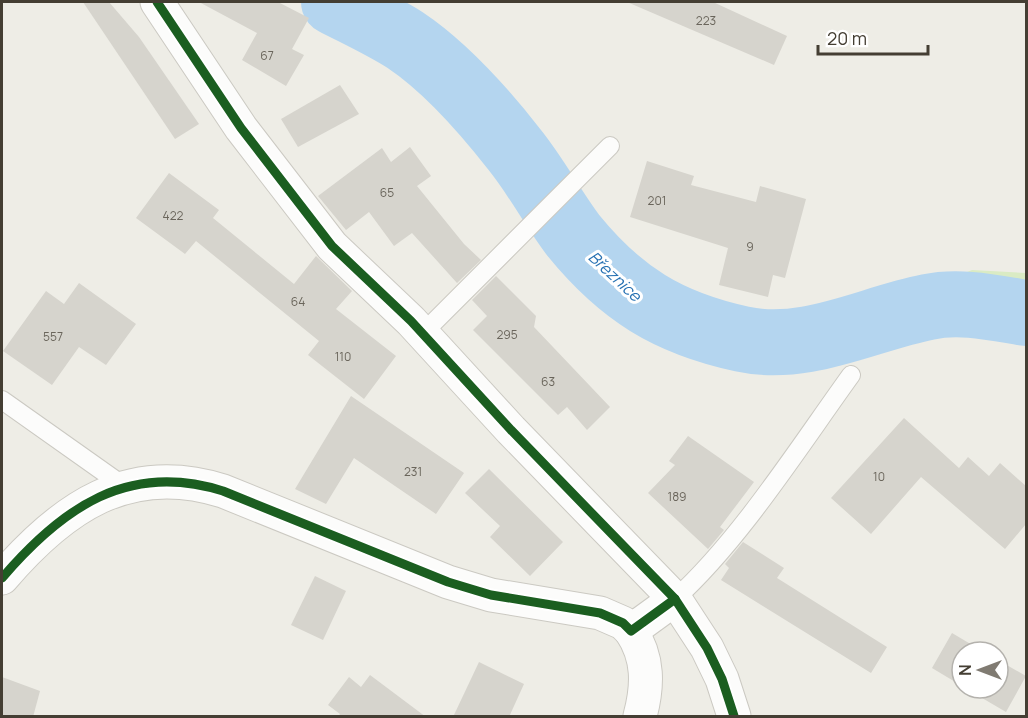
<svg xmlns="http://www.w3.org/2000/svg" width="1028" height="718" viewBox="0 0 1028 718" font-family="Manrope,sans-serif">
<rect width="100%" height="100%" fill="#eeede6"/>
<polygon fill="#daebc4" points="972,270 1026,273 1026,346 1017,340 941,328 938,284"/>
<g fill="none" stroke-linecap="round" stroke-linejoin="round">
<path stroke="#b4d5ef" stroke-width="66" d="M334,2C357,14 383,26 405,40C444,66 485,112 514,149C536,176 552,207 573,235C621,294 668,323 742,339C806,353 867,319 928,307C960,300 995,308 1026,313"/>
</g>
<g fill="#d6d4cd">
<polygon points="83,2 109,2 139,37 199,124 175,139"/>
<polygon points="199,2 278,2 309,18 292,49 304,55 286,86 242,60 257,33"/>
<polygon points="627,2 713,2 787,36 774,65"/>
<polygon points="340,85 359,114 298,147 281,119"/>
<polygon points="410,147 431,176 417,186 464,244 481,260 457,283 412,233 394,246 369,212 346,230 318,196 382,148 391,162"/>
<polygon points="647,161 694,176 691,185 756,202 760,186 806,199 785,278 773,275 768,297 719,285 728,248 630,217"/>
<polygon points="169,173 219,210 213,218 294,284 316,256 352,291 336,309 396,356 364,399 308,355 319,341 196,241 185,254 136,218"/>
<polygon points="496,276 536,316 534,327 610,407 587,430 567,407 558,415 473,330 487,316 472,300"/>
<polygon points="79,283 136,324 106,365 79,347 52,385 3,351 46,291 64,304"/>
<polygon points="351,396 464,473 436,514 354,458 326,504 295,489"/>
<polygon points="904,418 959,468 968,457 989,476 1000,463 1026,486 1026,524 1005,549 921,477 871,534 831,498"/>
<polygon points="688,436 754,482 720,527 724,530 708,549 648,493 675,465 669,461"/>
<polygon points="489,469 563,542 530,576 490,537 500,526 465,493"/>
<polygon points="743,542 784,568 777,578 887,647 871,673 721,580 729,568 725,564"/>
<polygon points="315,576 346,591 323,640 291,625"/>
<polygon points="952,633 984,652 962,652 962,686 932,668"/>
<polygon points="998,660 1026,676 1006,712 965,688 998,688"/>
<polygon points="479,662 524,684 509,717 453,717"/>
<polygon points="370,675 426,717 338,717 340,714 328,705 349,677 361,687"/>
<polygon points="2,677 40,691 33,717 2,717"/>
</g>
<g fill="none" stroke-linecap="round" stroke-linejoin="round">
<g stroke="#cbc9c2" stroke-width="20">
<g id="service">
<polyline points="423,333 610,146"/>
<polyline points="2,400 125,487"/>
<path d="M675,599C740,540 799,447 851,375"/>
</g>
</g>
<g stroke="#cbc9c2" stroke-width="35">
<g id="minor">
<polyline points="157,2 241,128 332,246 411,321 511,430 675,599 707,648 722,679 734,716"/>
<path d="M2,578C62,508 128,461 223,491L448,582L491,595L600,613L623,623L631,631L675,599"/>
<path d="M631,631C649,658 648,686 640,716"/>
</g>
</g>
<use href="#service" stroke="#fcfcfb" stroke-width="18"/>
<use href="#minor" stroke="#fcfcfb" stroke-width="33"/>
<g stroke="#fff" stroke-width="13">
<g id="cycleway">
<polyline points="157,2 241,128 332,246 411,321 511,430 675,599 707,648 722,679 734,716"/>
<path d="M2,578C62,508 128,461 223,491L448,582L491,595L600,613L623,623L631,631L675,599"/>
</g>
</g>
<use href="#cycleway" stroke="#1b5e20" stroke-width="9"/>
</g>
<g text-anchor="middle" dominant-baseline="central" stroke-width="6" stroke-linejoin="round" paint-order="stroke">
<g font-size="12" fill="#6a655b">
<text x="706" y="20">223</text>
<text x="267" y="55">67</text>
<text x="387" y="192">65</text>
<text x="657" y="200">201</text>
<text x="173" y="215">422</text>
<text x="750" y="246">9</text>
<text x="298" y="301">64</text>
<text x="507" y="334">295</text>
<text x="53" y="336">557</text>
<text x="343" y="356">110</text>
<text x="548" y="381">63</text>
<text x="413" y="471">231</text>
<text x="879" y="476">10</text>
<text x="677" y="496">189</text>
</g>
<g font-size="16" font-style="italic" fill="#2872b3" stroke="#fff">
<text transform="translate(615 276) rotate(43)">Březnice</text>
</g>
</g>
<rect width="1028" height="718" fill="none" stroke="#443e33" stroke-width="6"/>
<g transform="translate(980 670) rotate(270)"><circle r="28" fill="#ffffff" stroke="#b4b2ad" stroke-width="1.5"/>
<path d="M0-4.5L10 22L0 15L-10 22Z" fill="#807b72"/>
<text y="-9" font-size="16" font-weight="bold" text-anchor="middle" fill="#443e33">N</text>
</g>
<path d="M818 45v9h110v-9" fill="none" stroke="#443e33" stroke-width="3"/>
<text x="827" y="45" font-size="18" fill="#443e33" stroke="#ffffff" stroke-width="4.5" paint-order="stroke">20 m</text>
</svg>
